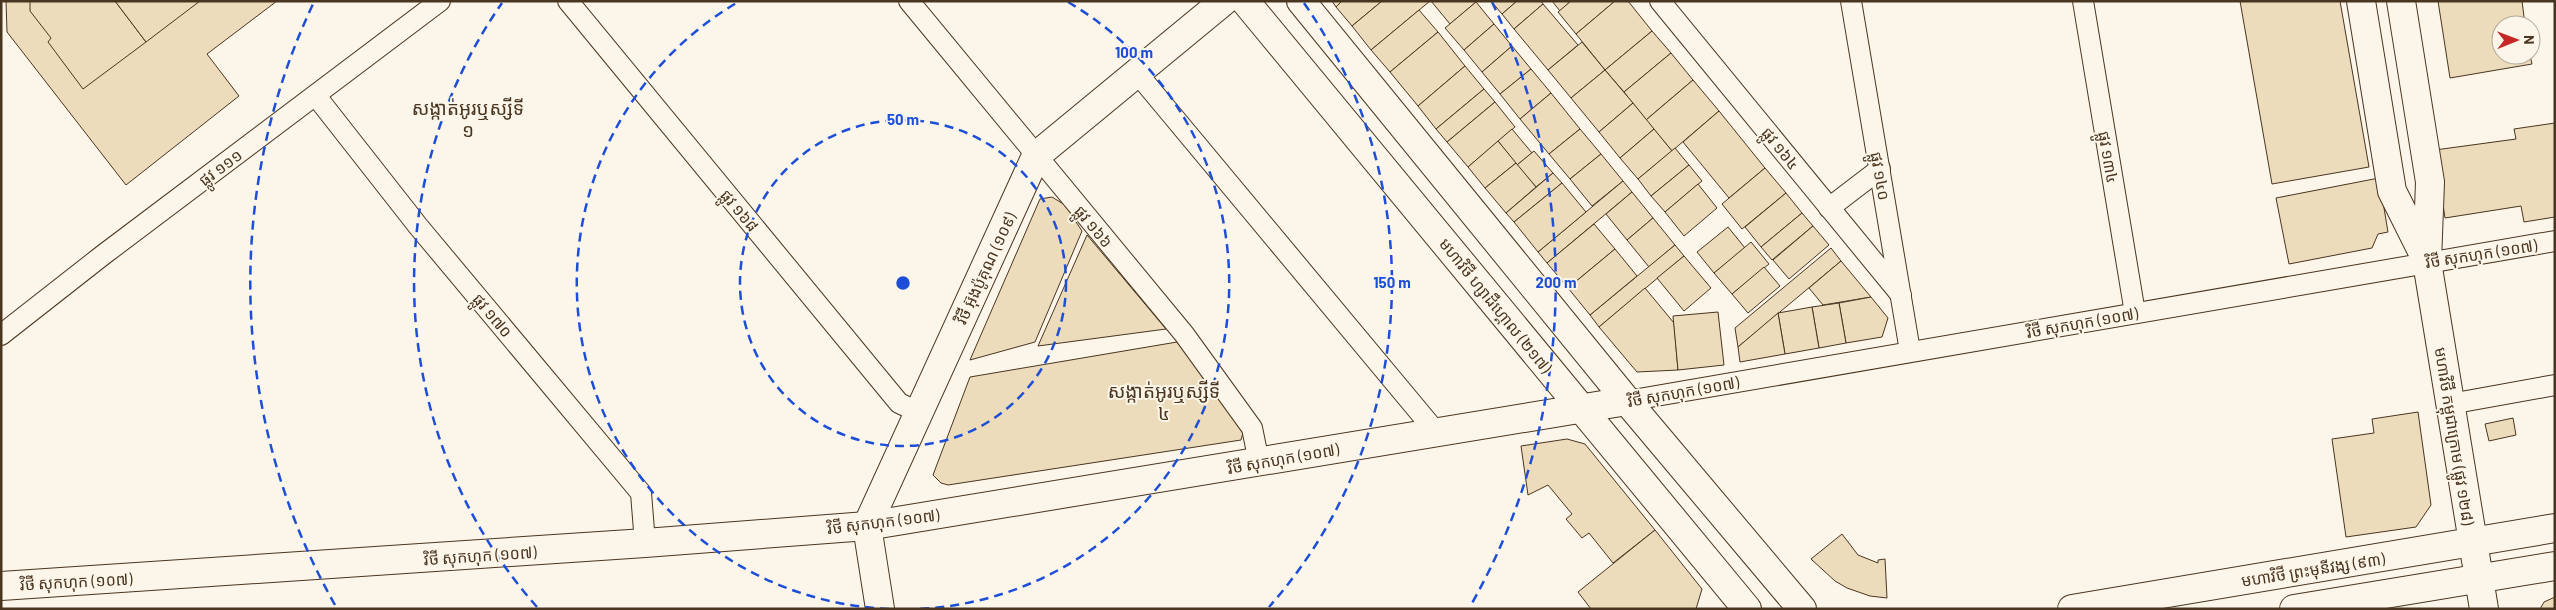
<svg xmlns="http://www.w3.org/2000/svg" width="2556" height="610" viewBox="0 0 2556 610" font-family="Barlow,'Noto Sans Khmer',sans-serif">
<rect width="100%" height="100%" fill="#fbf6e9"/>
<g fill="#ecdcbc" stroke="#4a3520">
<polygon points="6,1 277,1 207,54 239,96 126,185 7,32"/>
<polygon points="30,1 115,1 146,42 83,89 48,42 51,38 30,11"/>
<polygon points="115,1 200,1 146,42"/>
<polygon points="1332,1 1342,1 1336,7"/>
<polygon points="1342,1 1382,1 1352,26 1336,7"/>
<polygon points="1382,1 1430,1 1371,50 1352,26"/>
<polygon points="1431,1 1475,1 1476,2 1450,24"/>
<polygon points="1491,1 1517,1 1502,14"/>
<polygon points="1517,1 1541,1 1543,4 1514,29 1502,14"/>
<polygon points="1552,1 1571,1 1560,11"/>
<polygon points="1571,1 1615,1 1576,34 1558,12"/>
<polygon points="1615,1 1628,1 1652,31 1605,70 1576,34"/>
<polygon points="2240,1 2340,1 2369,167 2272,184"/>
<polygon points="2438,1 2522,1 2525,25 2501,25 2501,55 2530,55 2532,64 2450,78"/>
<polygon points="1476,2 1494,24 1464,50 1445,28"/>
<polygon points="1543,4 1578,45 1548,70 1514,29"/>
<polygon points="1419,10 1438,32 1390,72 1371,50"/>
<polygon points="1494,24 1512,46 1482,72 1464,50"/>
<polygon points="1652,31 1671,53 1624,92 1605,70"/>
<polygon points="1438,32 1465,66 1418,106 1390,72"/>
<polygon points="1582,42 1605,70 1571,98 1548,70"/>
<polygon points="1512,46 1531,69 1500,94 1482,72"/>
<polygon points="1671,53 1693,80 1646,120 1624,92"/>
<polygon points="1465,66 1484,89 1436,129 1418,106"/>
<polygon points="1531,69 1551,93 1520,119 1500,94"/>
<polygon points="1605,70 1633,103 1599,132 1571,98"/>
<polygon points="1693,80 1719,111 1672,151 1646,120"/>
<polygon points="1484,89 1495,102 1447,142 1436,129"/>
<polygon points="1551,93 1580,129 1549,154 1520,119"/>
<polygon points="1495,102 1515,127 1468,167 1447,142"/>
<polygon points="1633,103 1654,129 1620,158 1599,132"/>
<polygon points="1719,111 1765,168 1729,198 1683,142"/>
<polygon points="2555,123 2555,217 2524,222 2521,206 2445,218 2435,150 2516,139 2514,129"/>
<polygon points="1512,129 1532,153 1517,165 1498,141"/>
<polygon points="1580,129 1601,154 1570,179 1549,154"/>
<polygon points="1654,129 1672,151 1638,179 1620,158"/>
<polygon points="1498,141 1516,163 1485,188 1468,167"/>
<polygon points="1675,148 1689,165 1651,196 1638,179"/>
<polygon points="1534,151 1553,173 1536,187 1517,165"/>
<polygon points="1601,154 1623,181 1592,206 1570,179"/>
<polygon points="1516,163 1536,187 1506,213 1485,188"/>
<polygon points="1689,165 1702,181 1665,212 1651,196"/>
<polygon points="1765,168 1786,193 1742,229 1722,204"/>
<polygon points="1553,173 1562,183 1514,222 1506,213"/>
<polygon points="2379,178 2388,232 2378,234 2372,248 2289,264 2276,198"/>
<polygon points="1623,181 1632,192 1547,263 1538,252"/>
<polygon points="1562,183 1586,212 1538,252 1514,222"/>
<polygon points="1698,184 1717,208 1684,236 1665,212"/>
<polygon points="1632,192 1653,218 1627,240 1606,214"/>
<polygon points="1786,193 1802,213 1761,247 1745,227"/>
<polygon points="1052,197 1065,205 1082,231 1035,342 970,360 1040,199"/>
<polygon points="1802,213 1813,226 1772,260 1761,247"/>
<polygon points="1653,218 1675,245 1649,267 1627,240"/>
<polygon points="1594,224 1615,249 1568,288 1547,263"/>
<polygon points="1813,226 1829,245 1789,279 1773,260"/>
<polygon points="1728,227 1745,248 1714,273 1697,252"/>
<polygon points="1087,235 1166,329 1038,346"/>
<polygon points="1751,242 1769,264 1732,294 1714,273"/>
<polygon points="1675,245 1684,256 1599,327 1590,315"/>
<polygon points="1831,248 1841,261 1738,347 1735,328"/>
<polygon points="1615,249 1637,276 1590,315 1568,288"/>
<polygon points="1684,256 1711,288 1684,311 1657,278"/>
<polygon points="1841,261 1871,297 1823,305 1809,288"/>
<polygon points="1764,267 1780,286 1748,313 1732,294"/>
<polygon points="1645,288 1674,323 1678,370 1637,372 1599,327"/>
<polygon points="1871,297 1888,318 1882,337 1846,343 1839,303"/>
<polygon points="1839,303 1846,343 1819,348 1812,307"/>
<polygon points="1812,307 1819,348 1785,354 1778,313"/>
<polygon points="1718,312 1724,365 1678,370 1673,316"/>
<polygon points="1778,313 1785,354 1740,362 1738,347"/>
<polygon points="1177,342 1244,429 1241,440 948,485 941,483 933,475 970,377"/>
<polygon points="2418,412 2431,505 2416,527 2346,537 2332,439 2374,433 2372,419"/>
<polygon points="2513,418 2516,435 2489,441 2485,424"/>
<polygon points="1567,439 1585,444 1655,530 1613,563 1589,533 1582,538 1566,519 1572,514 1548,485 1528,495 1521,446"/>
<polygon points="1655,530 1702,589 1696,609 1591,609 1578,592"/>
<polygon points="1842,534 1858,555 1878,563 1878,560 1885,559 1887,598 1870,596 1847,588 1835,581 1811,559"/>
<polygon points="2555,597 2555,609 2540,609 2544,602"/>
</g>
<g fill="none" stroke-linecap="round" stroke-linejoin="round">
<g stroke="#4a3520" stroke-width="22">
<g id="street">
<polyline points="568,1 899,403 918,412"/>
<polyline points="909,1 1184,334 1252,428 1259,462"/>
<polyline points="1660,1 1901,295"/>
<polyline points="1851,1 1910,351"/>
<polyline points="2083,1 2135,313"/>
<polyline points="1137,73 1436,432"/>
<polyline points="316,96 418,226 641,493 645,543"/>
<polyline points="1829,208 1880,169"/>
<polyline points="1,335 103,255 440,1"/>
<polyline points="1627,401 2555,241"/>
<polyline points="2450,404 2555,385"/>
</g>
</g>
<g stroke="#4a3520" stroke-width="30">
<g id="secondary">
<polyline points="2361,1 2392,191 2426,259"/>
<polyline points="2401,1 2430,182 2427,262 2484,609"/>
<polyline points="1,586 645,543 867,526 1627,401"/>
<polyline points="880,609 867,526 1036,156 1224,1"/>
</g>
</g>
<g stroke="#4a3520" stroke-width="30">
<g id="primary">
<polyline points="1245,1 1747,609"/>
<polyline points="1301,1 1627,401 1802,609"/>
</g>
</g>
<g stroke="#4a3520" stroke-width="30">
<g id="highway">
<polyline points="2072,609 2555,528"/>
<polyline points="2294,609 2555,566"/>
</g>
</g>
<use href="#street" stroke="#fbf6e9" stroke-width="20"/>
<use href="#secondary" stroke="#fbf6e9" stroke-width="28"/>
<use href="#primary" stroke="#fbf6e9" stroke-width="28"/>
<use href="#highway" stroke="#fbf6e9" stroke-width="28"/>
</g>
<g fill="none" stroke="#1d4ed8" stroke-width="2.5" stroke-dasharray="9 6">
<circle cx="903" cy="283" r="163"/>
<path d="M889 609A326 326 0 0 1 738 2M1068 2A326 326 0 0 1 917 609"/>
<path d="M537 607A489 489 0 0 1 502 3M1304 3A489 489 0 0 1 1269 607"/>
<path d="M335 605A653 653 0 0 1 314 2M1492 2A653 653 0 0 1 1471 605"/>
</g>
<g text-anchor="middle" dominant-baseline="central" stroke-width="4" stroke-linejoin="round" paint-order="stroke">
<g font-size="16" fill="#4a3520" stroke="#fbf6e9">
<text transform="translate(1781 148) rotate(51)">ផ្លូវ ១៦៤</text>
<text transform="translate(2109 157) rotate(80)">ផ្លូវ ១៣៤</text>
<text transform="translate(220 167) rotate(-37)">ផ្លូវ ១១១</text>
<text transform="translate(1881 176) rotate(80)">ផ្លូវ ១៤០</text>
<text transform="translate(740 210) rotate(50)">ផ្លូវ ១៦៨</text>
<text transform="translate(1094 226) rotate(50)">ផ្លូវ ១៦៦</text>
<text transform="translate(2481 253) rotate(-9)">វិថី សុកហុក (១០៧)</text>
<text transform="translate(985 268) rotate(-65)">វិថី អ៊ុងប៉ូគុណ (១០៩)</text>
<text transform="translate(1496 305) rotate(51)">មហាវិថី ហ្សាដឹហ្គោល (២១៧)</text>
<text transform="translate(493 315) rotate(50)">ផ្លូវ ១៧០</text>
<text transform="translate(2082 322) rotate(-10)">វិថី សុកហុក (១០៧)</text>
<text transform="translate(1683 391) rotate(-10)">វិថី សុកហុក (១០៧)</text>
<text transform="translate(2455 436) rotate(81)">មហាវិថី កម្ពុជាក្រោម (ផ្លូវ ១២៨)</text>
<text transform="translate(1283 458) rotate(-10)">វិថី សុកហុក (១០៧)</text>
<text transform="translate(883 521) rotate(-7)">វិថី សុកហុក (១០៧)</text>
<text transform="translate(480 555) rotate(-4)">វិថី សុកហុក (១០៧)</text>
<text transform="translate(2313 569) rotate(-9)">មហាវិថី ព្រះមុនីវង្ស (៩៣)</text>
<text transform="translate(76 581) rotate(-3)">វិថី សុកហុក (១០៧)</text>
</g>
<g font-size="19" fill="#4a3520" stroke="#fbf6e9">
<text x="468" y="107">សង្កាត់អូរឬស្សីទី<tspan x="468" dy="22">១</tspan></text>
<text x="1164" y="390">សង្កាត់អូរឬស្សីទី<tspan x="1164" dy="22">៤</tspan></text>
</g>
</g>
<circle cx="903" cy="283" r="8" fill="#1d4ed8" stroke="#fbf6e9" stroke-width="2.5"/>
<g font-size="15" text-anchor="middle" font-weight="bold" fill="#1d4ed8" stroke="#fbf6e9" stroke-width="4" stroke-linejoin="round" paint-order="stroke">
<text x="1134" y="58">100 m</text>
<text x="903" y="125">50 m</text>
<text x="1392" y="288">150 m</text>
<text x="1556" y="288">200 m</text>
</g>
<rect width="2556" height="610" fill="none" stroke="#4a3520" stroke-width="5"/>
<g transform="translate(2516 40) rotate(89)"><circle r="24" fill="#fbf6e9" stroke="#b4a999"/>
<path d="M0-4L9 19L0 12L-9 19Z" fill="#c62828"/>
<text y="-8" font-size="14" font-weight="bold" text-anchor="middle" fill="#4a3520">N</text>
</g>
</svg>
